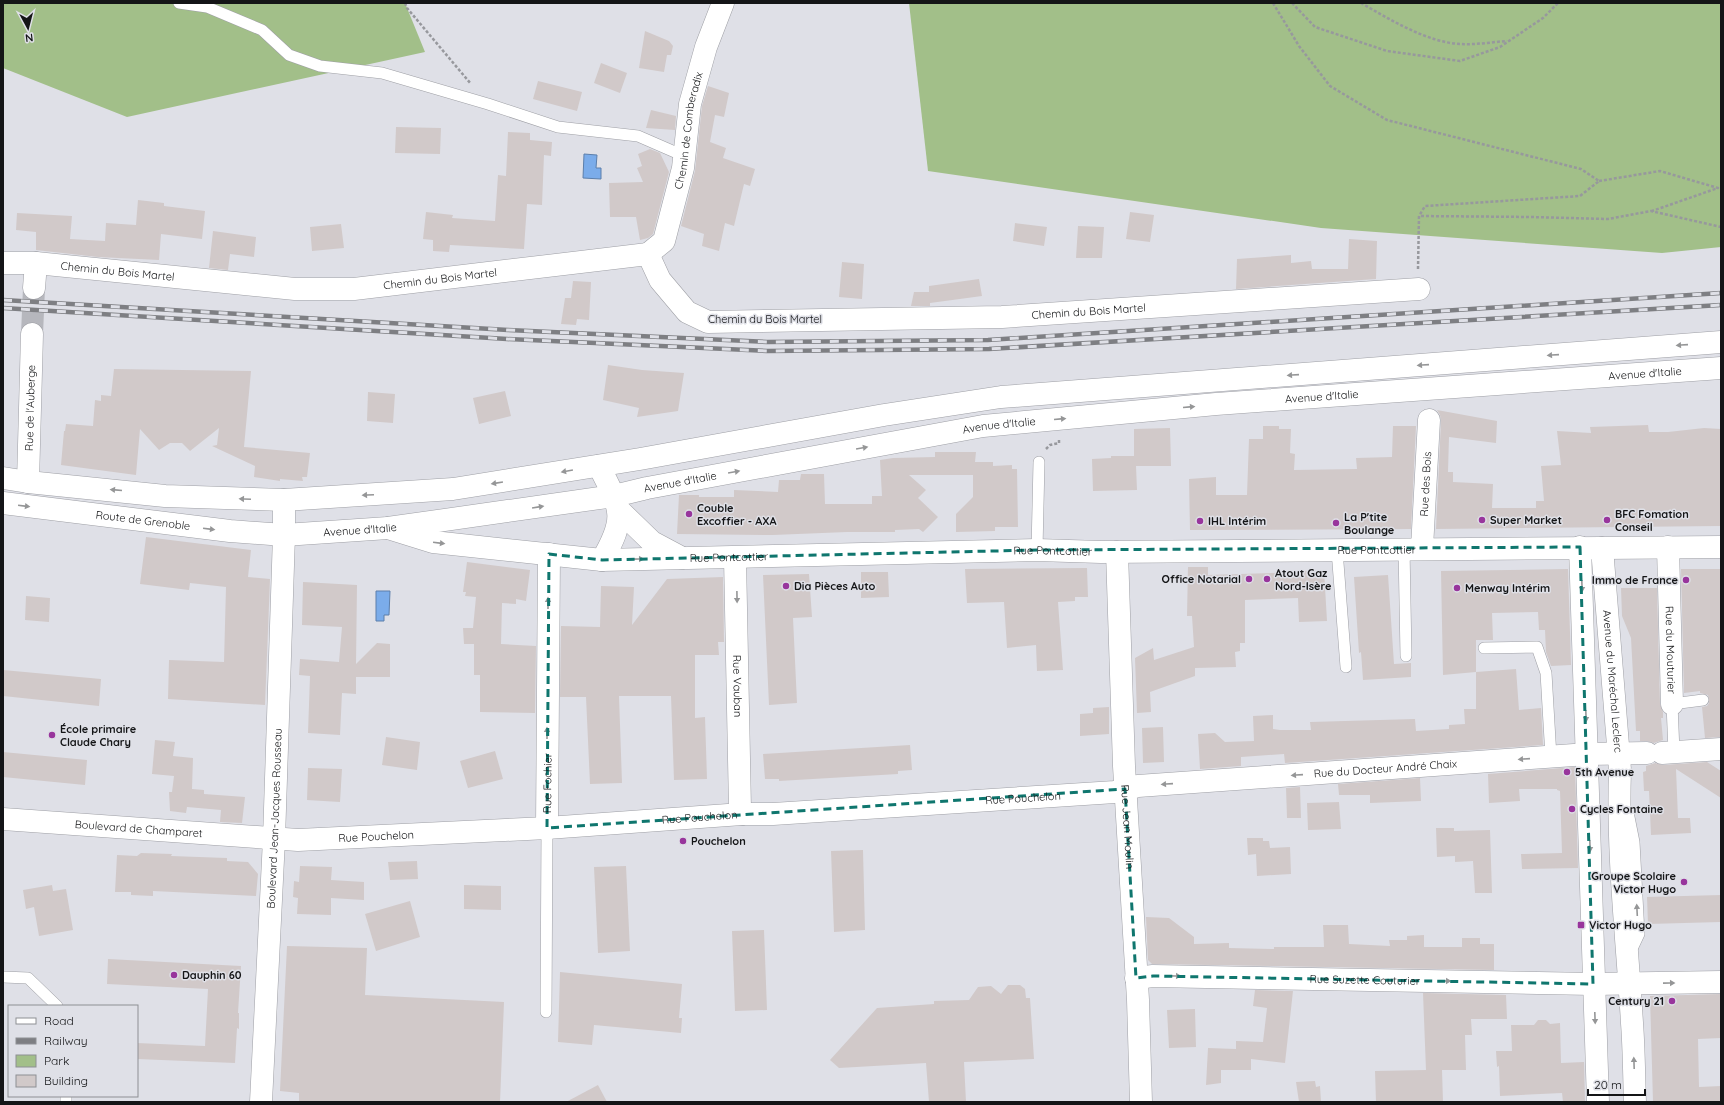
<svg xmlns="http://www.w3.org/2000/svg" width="1724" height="1105" viewBox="0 0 1724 1105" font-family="Quicksand,sans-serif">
<rect width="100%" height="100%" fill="#dfe0e7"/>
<g fill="#a2bf89">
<polygon points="3,3 405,3 425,52 127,117 3,68"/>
<polygon points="909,3 1721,3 1721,247 1662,253 1321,228 928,171"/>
</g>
<g fill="#7bacea" stroke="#5c7fab">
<polygon points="584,154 597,155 596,168 601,168 601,179 583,178"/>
<polygon points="376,591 390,591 389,615 384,615 384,621 376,621"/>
</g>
<g fill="#d1c9c9">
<polygon points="645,31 669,41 673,46 671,55 667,55 664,72 639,68"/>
<polygon points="601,63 627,73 620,93 594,83"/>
<polygon points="538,81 582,92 577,111 533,99"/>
<polygon points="708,86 729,93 724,117 715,115 710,142 726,148 723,158 755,169 750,186 744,184 734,226 725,223 719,251 702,246 704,234 681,226 695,171 702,106"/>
<polygon points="651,110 676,116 675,130 646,128"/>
<polygon points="396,127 441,128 440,154 395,153"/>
<polygon points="508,132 530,133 530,140 552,142 551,156 544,155 542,205 527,204 524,249 450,245 449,252 433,251 433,240 423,239 426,212 453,215 452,218 495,221 498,175 506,176"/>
<polygon points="650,149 660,153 669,172 653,234 648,238 640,240 636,217 610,217 609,183 643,182 637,168 642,166 638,154"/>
<polygon points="138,200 164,203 164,206 205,211 202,239 161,234 159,260 98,257 36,250 36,232 16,230 17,213 72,216 70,239 105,241 106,223 136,225"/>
<polygon points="1130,212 1154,215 1150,242 1126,239"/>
<polygon points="1015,223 1047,227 1044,246 1013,241"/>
<polygon points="341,224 344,248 312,251 310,227"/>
<polygon points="1078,226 1104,227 1102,258 1076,258"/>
<polygon points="213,231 256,237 254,257 230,254 228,270 209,268"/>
<polygon points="1349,239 1377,241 1376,279 1236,289 1237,259 1291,255 1291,263 1311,261 1312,269 1348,269"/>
<polygon points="842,262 864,264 862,299 839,297"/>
<polygon points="979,279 982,296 930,303 930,306 911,306 914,292 929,292 929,286"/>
<polygon points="573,281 591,282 589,320 577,319 576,325 561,324 565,298 571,298"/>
<polygon points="608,365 642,370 684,373 678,411 637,417 639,408 603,400"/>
<polygon points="114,369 251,371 244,447 310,453 307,477 302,477 303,481 280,479 280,481 254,477 255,466 212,446 217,445 219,428 190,451 182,443 170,443 159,450 140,429 136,475 61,465 64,431 65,431 66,424 93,426 95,400 101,401 101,395 111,396"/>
<polygon points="505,391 511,416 479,424 473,398"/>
<polygon points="368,392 395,394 393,423 367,421"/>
<polygon points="1437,410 1497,421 1496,443 1449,437 1448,472 1453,472 1453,482 1493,484 1492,508 1536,508 1536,501 1544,501 1541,466 1561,465 1557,431 1591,433 1590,427 1648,425 1649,432 1668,432 1704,428 1721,429 1721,526 1436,529 1441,421 1440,415"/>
<polygon points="1263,426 1279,426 1279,429 1291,429 1290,453 1295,454 1294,470 1357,469 1356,458 1392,457 1393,426 1416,426 1411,529 1190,530 1189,479 1216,477 1216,495 1247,495 1249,439 1263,439"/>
<polygon points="1170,428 1171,466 1136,466 1137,490 1093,491 1092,459 1111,458 1111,456 1134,456 1134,429"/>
<polygon points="935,452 976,452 975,462 993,462 993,466 1012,465 1012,469 1017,469 1018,527 995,527 995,531 956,532 956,514 973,497 973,475 909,475 926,490 918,498 938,517 923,532 919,529 895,530 895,532 847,532 773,535 677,534 679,495 699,495 699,497 734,497 734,490 778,492 779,480 800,480 801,474 824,474 825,504 872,504 872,496 882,496 880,460 893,458 935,457"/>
<polygon points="146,537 251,550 248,577 270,579 265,705 168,699 169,660 224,662 226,587 190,583 189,590 140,584"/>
<polygon points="467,562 530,570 526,601 516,599 516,604 502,603 501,644 536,646 535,713 480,712 480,675 474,675 474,644 464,644 463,628 473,628 476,597 465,596 466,592 463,592"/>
<polygon points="1188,567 1208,567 1208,575 1304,572 1303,571 1324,570 1327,621 1299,622 1298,598 1245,600 1245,643 1240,643 1240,651 1235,652 1236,667 1195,668 1195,676 1150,692 1151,712 1137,713 1135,658 1153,648 1154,660 1194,647 1192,616 1187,616"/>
<polygon points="1087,568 1088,597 1075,597 1075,601 1058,602 1063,670 1037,671 1036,645 1007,648 1004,602 967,603 965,569"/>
<polygon points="1568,569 1571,665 1551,666 1546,652 1545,630 1539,630 1538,612 1492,613 1493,640 1476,640 1476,672 1516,669 1519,710 1541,708 1543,745 1285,763 1284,754 1241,757 1241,766 1200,769 1198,734 1215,733 1225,742 1254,741 1253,716 1273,715 1273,729 1280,730 1311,730 1310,722 1415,719 1416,731 1449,729 1449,725 1465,724 1464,709 1476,709 1476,672 1443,675 1441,571"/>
<polygon points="1681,569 1721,569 1721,737 1705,738 1702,707 1707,706 1709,703 1708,695 1700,693 1700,691 1684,693"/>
<polygon points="861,572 888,572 889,597 861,598"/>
<polygon points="809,574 812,617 793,618 797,703 769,705 763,575"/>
<polygon points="1388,575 1394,664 1411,663 1411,677 1363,680 1361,652 1359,653 1354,577"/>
<polygon points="723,577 724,642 718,642 719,655 695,655 695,718 705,717 707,779 674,780 671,696 619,696 622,783 590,784 586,697 560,697 561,626 600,627 601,586 634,587 632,625 667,579"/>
<polygon points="303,582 357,585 356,664 377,643 390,644 390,677 356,677 356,694 342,693 340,735 308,733 310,676 299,675 300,659 339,662 342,627 302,625"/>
<polygon points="1621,588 1657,588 1660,704 1663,712 1663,718 1661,718 1663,740 1654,743 1647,741 1640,741 1640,731 1636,731 1631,638 1622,616"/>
<polygon points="26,596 50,598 49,622 25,620"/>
<polygon points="3,670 101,679 99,706 3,696"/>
<polygon points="1109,707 1109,734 1080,736 1080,714 1093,713 1093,708"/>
<polygon points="1163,727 1164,762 1143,763 1142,728"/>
<polygon points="386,737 420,742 417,770 382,765"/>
<polygon points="155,740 175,742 173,756 193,758 192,789 204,790 204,794 245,797 242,823 220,822 221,810 187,807 186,813 170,811 169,792 172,792 174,776 152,774"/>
<polygon points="910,745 912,770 898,771 898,774 779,781 779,779 765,779 763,754"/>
<polygon points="495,751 503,779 468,788 460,761"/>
<polygon points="3,752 87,760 85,785 3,777"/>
<polygon points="1707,762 1721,771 1721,798 1676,769 1678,818 1690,818 1691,833 1651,835 1649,791 1644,791 1643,772 1646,771 1646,766 1655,763 1663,765"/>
<polygon points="1575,767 1578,868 1522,869 1521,854 1562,853 1560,791 1557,790 1557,789 1519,789 1520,801 1489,803 1488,774"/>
<polygon points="308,768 342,769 340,802 307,800"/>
<polygon points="1420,778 1421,801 1370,803 1370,795 1339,795 1338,784"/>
<polygon points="1300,787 1301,818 1287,818 1286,788"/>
<polygon points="1339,802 1341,829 1308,830 1307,803"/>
<polygon points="1436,828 1454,828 1454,831 1490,830 1492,893 1475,893 1473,861 1455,862 1455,856 1437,857"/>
<polygon points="1247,838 1263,838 1263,841 1269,841 1270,848 1290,847 1291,874 1257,876 1256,854 1248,855"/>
<polygon points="863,850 865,930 834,932 831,851"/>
<polygon points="141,853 172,854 171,856 227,858 227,861 248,862 258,874 256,896 153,891 153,896 131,895 131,892 115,892 117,855 137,856"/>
<polygon points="417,861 418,879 390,880 388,862"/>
<polygon points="300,866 332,867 331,880 364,882 364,900 331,898 331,915 297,914 298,898 293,897 294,881 299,882"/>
<polygon points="626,866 630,951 598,953 594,867"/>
<polygon points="52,885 53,891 66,889 73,930 39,936 34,907 26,909 23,890"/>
<polygon points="464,885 501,886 501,910 464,909"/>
<polygon points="1721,895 1721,922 1648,924 1647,897"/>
<polygon points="410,901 420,937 376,951 365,914"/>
<polygon points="1146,917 1169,918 1194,937 1194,944 1229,943 1229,948 1274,949 1274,947 1324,947 1323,925 1348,925 1349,944 1390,946 1389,940 1407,940 1407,936 1424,935 1424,947 1462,947 1462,938 1480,938 1480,944 1494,944 1494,970 1152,964 1148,960"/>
<polygon points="764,930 767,1010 735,1011 732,931"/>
<polygon points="287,946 367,948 365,995 504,1002 500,1102 299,1102 299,1093 280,1091"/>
<polygon points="108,959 241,966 238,1013 239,1013 239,1029 237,1028 235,1063 137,1059 137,1043 205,1046 208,989 107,984"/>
<polygon points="560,972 682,984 679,1018 682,1018 681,1033 594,1025 592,1045 558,1042"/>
<polygon points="1008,985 1020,985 1025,989 1026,998 1030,998 1034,1059 964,1062 966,1102 929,1102 926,1063 839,1068 830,1060 877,1008 934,1004 934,1001 969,1000 978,987 991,986 1001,994"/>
<polygon points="1255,990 1293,991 1285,1063 1251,1059 1251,1070 1221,1070 1221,1083 1206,1085 1208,1048 1236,1049 1236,1041 1263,1042 1267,1008 1253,1006"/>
<polygon points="1423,993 1506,995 1507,1019 1471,1019 1472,1035 1465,1035 1466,1070 1442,1070 1443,1102 1376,1102 1375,1071 1426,1070"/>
<polygon points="1721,994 1721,1038 1698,1039 1699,1087 1721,1086 1721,1102 1653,1102 1650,996"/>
<polygon points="1195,1009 1196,1047 1169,1048 1167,1010"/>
<polygon points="1538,1020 1546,1020 1550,1024 1560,1023 1561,1063 1584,1062 1585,1102 1563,1102 1562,1093 1500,1096 1499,1066 1497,1067 1496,1051 1512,1051 1511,1025 1534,1025"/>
<polygon points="1315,1081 1316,1087 1320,1086 1321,1102 1299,1102 1296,1082"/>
<polygon points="598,1085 607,1102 566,1102"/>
</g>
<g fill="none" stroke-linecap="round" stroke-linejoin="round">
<polyline stroke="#b6b7bd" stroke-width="22" stroke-dasharray="22 11" stroke-linecap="butt" points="32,334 34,288"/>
<g stroke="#9e9fa5" stroke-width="12">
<g id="lane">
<polyline points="179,3 207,7 262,30 289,55 320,66 382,73 488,104 558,127 638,136 684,156"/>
<polyline points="1404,548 1406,656"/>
<polyline points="1037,550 1039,462"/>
<polyline points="1337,550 1346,667"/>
<polyline points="1484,648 1537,647 1546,673 1551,757"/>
<polyline points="1674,752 1672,704 1703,700"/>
<polyline points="1628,812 1634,842 1639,934 1631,951"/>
<polyline points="3,977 28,978 57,1006"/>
<polyline points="546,1012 547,828"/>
<polyline points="66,1102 66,1096"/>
</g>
</g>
<g stroke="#9e9fa5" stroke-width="23">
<g id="street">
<path id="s1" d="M648,254L664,241L683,168L690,104L706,47L723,3"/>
<path id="s2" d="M3,263H36L295,289H354L648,254L660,280L687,312L708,322L1002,317L1419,289"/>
<polyline points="34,288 36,263"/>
<path id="s3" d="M28,482L32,334"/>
<path id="s4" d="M1668,547L1672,704"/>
<path id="s5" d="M1422,548L1429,420"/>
<polyline points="1602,548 1721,547"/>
<path id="s6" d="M1117,552L1124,766L1138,1000L1141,1102"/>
<path id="s7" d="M735,558L740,809L742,814"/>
<polyline points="1662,753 1721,749"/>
<path id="s8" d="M3,819L298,840L547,828L742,814H773L1115,792L1138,786L1588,754L1647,753"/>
<path id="s9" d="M547,828L549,554"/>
<path id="s10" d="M1136,978L1153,976L1593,984L1721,982"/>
</g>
</g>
<g stroke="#9e9fa5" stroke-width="23">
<g id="secondary">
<path id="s11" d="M388,528L433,542L602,560L1037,550L1101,552L1602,548L1620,770C1617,854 1627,939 1632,1023C1634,1049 1634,1076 1635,1102"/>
<polyline points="1580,547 1598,1102"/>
<path id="s12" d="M261,1102L274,839L284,535"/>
</g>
</g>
<g stroke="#9e9fa5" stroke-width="23">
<g id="primary">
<path d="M599,466C620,508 628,516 602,560"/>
<polyline points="3,478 28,482 165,496 284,500 453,489 640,459 884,415 1001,397 1721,342"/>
<path id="s13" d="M3,503L230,531L284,535L388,528L614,496L647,488L983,426L1216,404L1721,368"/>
<polyline points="619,510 652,542 682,558"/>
<polyline points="284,535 284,500"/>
</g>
</g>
<g stroke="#97989d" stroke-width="2.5" stroke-dasharray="3 2" stroke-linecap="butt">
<polyline points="405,3 407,8 471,84"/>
<polyline points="1273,3 1299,46 1330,86 1387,120 1581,169 1599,181 1580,196 1425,206 1419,216"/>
<polyline points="1292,3 1315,27 1387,51 1460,61 1500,47 1543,18 1558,3"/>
<path d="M1361,3C1389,19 1428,43 1461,44C1476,45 1492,42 1507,41"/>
<polyline points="1599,181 1660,171 1718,188 1652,211"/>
<polyline points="1418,269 1419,216 1531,217 1608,219 1651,211 1721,227"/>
<polyline points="1046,449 1050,445 1059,443 1059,439"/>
</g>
<use href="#lane" stroke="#fff" stroke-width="11"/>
<use href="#street" stroke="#fff" stroke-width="22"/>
<use href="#secondary" stroke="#fff" stroke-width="22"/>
<use href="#primary" stroke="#fff" stroke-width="22"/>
<g stroke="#7e7f83" stroke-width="4.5">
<g id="rail">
<polyline points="3,300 508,330 767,342 988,340 1721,293"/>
<polyline points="3,308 507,339 767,351 989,349 1721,305"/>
</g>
</g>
<use href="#rail" stroke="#dfe0e7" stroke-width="3" stroke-dasharray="9" stroke-linecap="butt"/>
</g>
<defs><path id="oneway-solid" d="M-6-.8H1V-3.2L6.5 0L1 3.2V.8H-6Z"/></defs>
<g fill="#959697">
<use href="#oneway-solid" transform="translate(1682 345) rotate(176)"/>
<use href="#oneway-solid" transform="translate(1553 355) rotate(176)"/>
<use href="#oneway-solid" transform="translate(1423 365) rotate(176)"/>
<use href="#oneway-solid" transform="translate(1293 375) rotate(176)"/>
<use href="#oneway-solid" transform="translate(1189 407) rotate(-5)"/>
<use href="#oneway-solid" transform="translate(1060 419) rotate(-5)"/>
<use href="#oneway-solid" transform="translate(862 448) rotate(-10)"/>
<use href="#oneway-solid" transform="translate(567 471) rotate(170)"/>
<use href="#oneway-solid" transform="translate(734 472) rotate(-10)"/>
<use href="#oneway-solid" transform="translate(497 483) rotate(171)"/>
<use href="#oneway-solid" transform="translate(116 490) rotate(-175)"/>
<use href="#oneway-solid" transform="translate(368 495) rotate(177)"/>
<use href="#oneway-solid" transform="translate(245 499) rotate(-178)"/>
<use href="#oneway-solid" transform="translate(24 506) rotate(7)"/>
<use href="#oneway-solid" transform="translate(538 507) rotate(-9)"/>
<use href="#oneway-solid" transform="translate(209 529) rotate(7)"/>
<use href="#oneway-solid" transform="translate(439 543) rotate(7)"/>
<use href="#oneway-solid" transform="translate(638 559) rotate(-1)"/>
<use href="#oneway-solid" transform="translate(1582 586) rotate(88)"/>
<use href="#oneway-solid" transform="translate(737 597) rotate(89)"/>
<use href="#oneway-solid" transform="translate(548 603) rotate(-90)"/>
<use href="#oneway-solid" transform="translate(1586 716) rotate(88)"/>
<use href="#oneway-solid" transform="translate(547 733) rotate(-90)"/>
<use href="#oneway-solid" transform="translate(1524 759) rotate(176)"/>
<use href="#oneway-solid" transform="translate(1297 775) rotate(176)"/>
<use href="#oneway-solid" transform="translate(1167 784) rotate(176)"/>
<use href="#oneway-solid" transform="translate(1590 846) rotate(88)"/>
<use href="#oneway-solid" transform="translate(1637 910) rotate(-93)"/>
<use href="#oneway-solid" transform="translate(1175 976) rotate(1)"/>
<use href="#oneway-solid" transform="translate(1445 981) rotate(1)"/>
<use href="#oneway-solid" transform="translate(1669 983) rotate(-1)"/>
<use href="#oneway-solid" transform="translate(1595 1018) rotate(88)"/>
<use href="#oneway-solid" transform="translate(1634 1063) rotate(-92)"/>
</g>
<path fill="none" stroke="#0f766e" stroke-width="3" stroke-dasharray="8 5" stroke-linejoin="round" d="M1580,547L1593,984L1153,976L1136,978L1125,789L547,828L549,554L602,560L1037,550Z"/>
<g fill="#98359c" stroke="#dfe0e7" stroke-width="1.5">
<circle cx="689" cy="514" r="4"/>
<circle cx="1482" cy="520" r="4"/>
<circle cx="1607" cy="520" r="4"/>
<circle cx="1200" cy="521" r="4"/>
<circle cx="1336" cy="523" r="4"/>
<circle cx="1249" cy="579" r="4"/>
<circle cx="1267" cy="579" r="4"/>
<circle cx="1686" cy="580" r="4"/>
<circle cx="786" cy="586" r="4"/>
<circle cx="1457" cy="588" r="4"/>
<circle cx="52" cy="735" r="4"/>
<circle cx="1567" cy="772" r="4"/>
<circle cx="1572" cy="809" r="4"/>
<circle cx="683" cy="841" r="4"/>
<circle cx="1684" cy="882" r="4"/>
<rect x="1577" y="921" width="8" height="8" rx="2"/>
<circle cx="174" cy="975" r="4"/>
<circle cx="1672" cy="1001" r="4"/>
</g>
<g text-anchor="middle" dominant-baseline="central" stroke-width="3" stroke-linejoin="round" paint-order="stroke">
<g font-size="11" fill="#141517" stroke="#dfe0e7">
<text stroke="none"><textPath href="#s1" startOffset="134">Chemin de Comberadix</textPath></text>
<text stroke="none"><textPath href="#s2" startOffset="115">Chemin du Bois Martel</textPath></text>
<text stroke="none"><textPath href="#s2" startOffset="439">Chemin du Bois Martel</textPath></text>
<text stroke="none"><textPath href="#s2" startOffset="1123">Chemin du Bois Martel</textPath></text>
<text x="765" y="319">Chemin du Bois Martel</text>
<text stroke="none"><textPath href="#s13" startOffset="1655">Avenue d'Italie</textPath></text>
<text stroke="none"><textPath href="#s13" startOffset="1331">Avenue d'Italie</textPath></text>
<text stroke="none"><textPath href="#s3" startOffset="74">Rue de l'Auberge</textPath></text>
<text stroke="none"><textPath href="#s13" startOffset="1007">Avenue d'Italie</textPath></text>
<text stroke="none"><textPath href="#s13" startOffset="683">Avenue d'Italie</textPath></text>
<text stroke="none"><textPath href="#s5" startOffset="64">Rue des Bois</textPath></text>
<text stroke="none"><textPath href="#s13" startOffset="141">Route de Grenoble</textPath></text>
<text stroke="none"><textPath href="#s13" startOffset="359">Avenue d'Italie</textPath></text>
<text stroke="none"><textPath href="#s11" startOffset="992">Rue Pontcottier</textPath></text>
<text stroke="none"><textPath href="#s11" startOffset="668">Rue Pontcottier</textPath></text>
<text stroke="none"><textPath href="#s11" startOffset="344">Rue Pontcottier</textPath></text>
<text stroke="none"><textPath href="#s4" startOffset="103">Rue du Mouturier</textPath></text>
<text stroke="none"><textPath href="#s11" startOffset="1351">Avenue du Maréchal Leclerc</textPath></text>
<text stroke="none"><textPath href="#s7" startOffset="128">Rue Vauban</textPath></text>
<text stroke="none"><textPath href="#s8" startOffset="1386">Rue du Docteur André Chaix</textPath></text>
<text stroke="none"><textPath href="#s9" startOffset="45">Rue Fochier</textPath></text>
<text stroke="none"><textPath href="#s8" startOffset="1022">Rue Pouchelon</textPath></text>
<text stroke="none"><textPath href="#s8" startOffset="698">Rue Pouchelon</textPath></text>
<text stroke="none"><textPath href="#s12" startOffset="284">Boulevard Jean-Jacques Rousseau</textPath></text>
<text stroke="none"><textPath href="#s6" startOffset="275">Rue Jean Moulin</textPath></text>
<text stroke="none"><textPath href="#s8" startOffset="136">Boulevard de Champaret</textPath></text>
<text stroke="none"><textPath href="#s8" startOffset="374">Rue Pouchelon</textPath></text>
<text stroke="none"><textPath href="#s10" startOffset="229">Rue Suzette Couturier</textPath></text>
</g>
<g font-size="11" font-weight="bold" fill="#141517" stroke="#dfe0e7" text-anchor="start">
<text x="697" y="508">Couble<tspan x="697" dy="13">Excoffier - AXA</tspan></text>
<text x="1615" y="514">BFC Fomation<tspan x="1615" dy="13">Conseil</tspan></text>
<text x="1344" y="517">La P'tite<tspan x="1344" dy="13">Boulange</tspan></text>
<text x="1490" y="520">Super Market</text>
<text x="1208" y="521">IHL Intérim</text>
<text x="1275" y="573">Atout Gaz<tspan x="1275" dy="13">Nord-Isère</tspan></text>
<text x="1241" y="579" text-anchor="end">Office Notarial</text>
<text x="1678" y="580" text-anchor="end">Immo de France</text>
<text x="794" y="586">Dia Pièces Auto</text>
<text x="1465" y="588">Menway Intérim</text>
<text x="60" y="729">École primaire<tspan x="60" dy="13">Claude Chary</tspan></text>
<text x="1575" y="772">5th Avenue</text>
<text x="1580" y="809">Cycles Fontaine</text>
<text x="691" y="841">Pouchelon</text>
<text x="1676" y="876" text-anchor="end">Groupe Scolaire<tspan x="1676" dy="13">Victor Hugo</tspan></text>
<text x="1589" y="925">Victor Hugo</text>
<text x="182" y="975">Dauphin 60</text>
<text x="1664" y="1001" text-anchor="end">Century 21</text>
</g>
</g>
<rect width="1724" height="1105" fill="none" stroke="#141517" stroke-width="8"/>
<rect x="8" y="1005" width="130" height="92" fill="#dfe0e7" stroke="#8e8f94"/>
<rect x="16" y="1018" width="20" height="6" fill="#ffffff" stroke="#8e8f94"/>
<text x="44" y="1025" font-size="12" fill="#141517">Road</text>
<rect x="16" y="1038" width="20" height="6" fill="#7e7f83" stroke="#8e8f94"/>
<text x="44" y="1045" font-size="12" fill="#141517">Railway</text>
<rect x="16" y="1055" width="20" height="12" fill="#a2bf89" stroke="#8e8f94"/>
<text x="44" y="1065" font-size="12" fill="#141517">Park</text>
<rect x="16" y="1075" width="20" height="12" fill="#d1c9c9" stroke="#8e8f94"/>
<text x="44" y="1085" font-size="12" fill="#141517">Building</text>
<g transform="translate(28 28) rotate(173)" stroke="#dfe0e7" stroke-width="3" paint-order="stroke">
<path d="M0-3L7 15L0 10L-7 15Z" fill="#141517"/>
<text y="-6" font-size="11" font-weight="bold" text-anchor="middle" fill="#141517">N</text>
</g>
<path d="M1588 1089v6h57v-6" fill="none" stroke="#141517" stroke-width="2"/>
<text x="1594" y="1089" font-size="12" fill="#141517" stroke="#dfe0e7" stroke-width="3" paint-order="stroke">20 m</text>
</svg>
